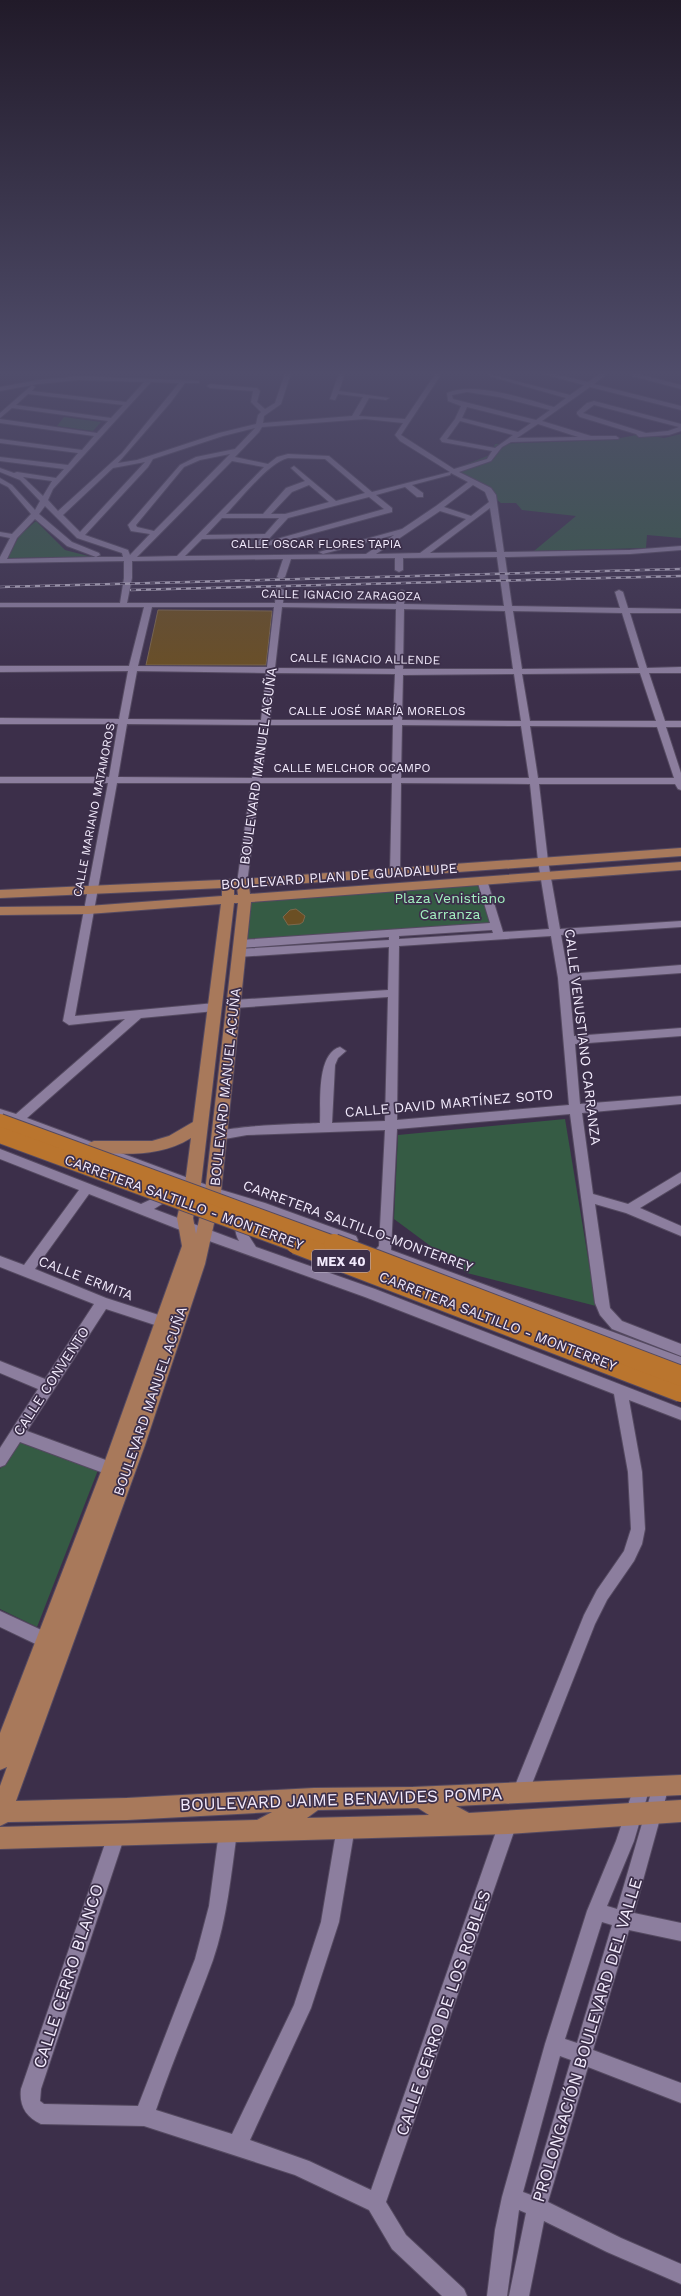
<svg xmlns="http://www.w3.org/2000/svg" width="681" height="2296" viewBox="0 0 681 2296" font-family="'Work Sans',sans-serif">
<rect width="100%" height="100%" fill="#3c2f4a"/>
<g fill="#355b44">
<polygon points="64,417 101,422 93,431 57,426"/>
<polygon points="642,434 664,438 681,434 681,538 647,535 646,548 534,551 576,516 522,510 516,503 501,503 454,469 490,455 495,444 609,440"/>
<polygon points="36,521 65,550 92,557 8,558 19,536"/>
<polygon points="478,883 490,924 247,940 251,899"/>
<polygon points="565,1119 596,1306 467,1273 394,1219 398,1135"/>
<polygon points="20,1439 98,1470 37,1627 0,1609 0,1469"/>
</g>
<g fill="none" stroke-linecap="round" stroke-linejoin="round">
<polyline stroke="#2e777c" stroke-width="1.5" points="11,370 37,370"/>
</g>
<g fill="#6b4f23" stroke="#7d684c">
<polygon points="158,610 272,611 266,665 146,665"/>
<polygon points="296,909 305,916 303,922 300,924 288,925 283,917 290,910"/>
</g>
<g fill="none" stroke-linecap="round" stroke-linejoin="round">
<g stroke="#554a61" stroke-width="2">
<g id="minor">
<path d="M286,370H292L281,404L264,416L263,423L352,416L363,397L338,394L335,400L330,399L340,370H346L339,391L389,398L386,400L369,398L359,416L405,419L438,370H444L401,435L454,469L487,459L492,451L442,442L440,439L455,419L461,406L448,401L447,393C474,381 526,399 554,407L566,398L489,376V374L570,395L584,385L528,370H537L588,382L605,370H612L594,384L681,406V410L590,387L542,421L591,436H616L619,438L618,439L511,442L502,447L491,461L459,472L491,488L496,495L504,552L630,550L681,546V550L630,554L505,557L512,606L620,608L615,592L619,590L623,592L628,608L681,609V613H630L647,668L681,667V673H649L665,721H681V727H666L681,773V790L678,789L675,784H539L548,861L560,929L681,921V927L561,935L568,974L681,965V973L569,981L574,1036L681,1028V1036L575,1044L580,1104L681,1096V1104L582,1113L593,1194L628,1204L681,1172V1183L640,1208L681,1226V1236L626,1213L595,1204L610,1308L622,1321L681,1344V1356L612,1329L600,1315L595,1303L570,1114L397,1129L391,1250L681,1357V1369L375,1255L374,1251L379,1246L385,1130L247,1135L219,1140L213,1135C219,1125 305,1124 320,1123C321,1103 316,1054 340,1047L346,1051L338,1058L335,1065L332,1123L385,1121L388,997L234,1008L229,1004L234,1000L388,990L389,947L239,957L234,953L239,949L389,940V937L240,948L235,944L240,940L490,923L477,880L482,877L487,880L503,932L549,929L538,861L530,784L401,783L400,873L395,876L390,873L392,783H260L247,883L242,886L237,883L251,783H117L75,1016L215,1003L220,1007L215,1011L141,1018L27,1118L215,1188L265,1203L356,1236L358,1240L356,1244L352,1245L258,1210L209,1195L0,1118V1109L16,1114L125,1019L69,1025L63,1021L108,783H0V777H109L118,724H0V718L119,719L128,671L0,672V666H129L144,607H0V603H120L124,578V561L0,563V557L10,538L0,536V532L12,534L31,514L8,487L0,483V478L12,485L35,510L40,501L20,480L0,472V468L14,473L17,472L56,478L64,469L0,461V457L68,465L78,453L0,443V439L82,450L94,436L0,423V419L97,433L108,421L12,408L0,418V413L32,385L35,387L32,391L126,402L144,382L79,380L38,384L0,391V387L38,380L79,376L199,381V383H185L171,402L118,463L137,460L219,433L256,424L258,415L261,412L251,402L253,391L210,388L207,386L210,384L257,388L260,391L257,402L265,409L275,403ZM151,382L179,383L122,453L58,511L48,500L53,489ZM467,392L499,397L550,410L536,420L453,399L452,395ZM28,394L123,405L111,418L16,405ZM467,407L531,423L518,432L462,418ZM365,419L403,423L395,435L400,441L450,472L372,492L329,456L288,454L277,457L268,464L235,457L259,432L262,427ZM460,421L513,435L495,448L447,439ZM538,424L578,437L517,438ZM255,428L235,449L196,457L180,465L128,525L131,531L150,534L130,555L128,550L85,535L148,467L153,459L223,436ZM230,454L154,531L137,527L136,525L184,467L200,460ZM288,458L325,459L365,493L336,501L294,466L291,468L292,469L305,481L286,488L263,514H226C241,499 269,462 288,458ZM232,461L264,467L177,556L137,557ZM145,462L80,532L63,515L113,468ZM451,473L468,482L436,506L402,529L319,552L323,554L394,535L366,554L185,556L202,539L261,538L258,542L259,544L255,546L259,548L392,512V508L376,495L405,487L417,497H423V493L412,485L450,475ZM23,477L52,481L43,496ZM309,485L329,502L285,514H271L292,492ZM473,485L485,492L489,502L471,516L444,507ZM369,497L384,509L266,542L288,518ZM45,506L77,538L122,553L123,557H96L100,555L99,553L72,542L39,514ZM490,508L497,552L430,553ZM440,511L466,519L420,553L376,554ZM222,518H279L265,534L206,535ZM35,519L67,546L96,557L7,559L17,538ZM497,557L504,606L404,604L406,592L402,590L398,592L396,604L283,603L284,590L280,588L276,590L275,603H127L132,578V561L283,559L277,577L281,579L285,577L291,559L395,558V570L399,572L403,570V558ZM152,607H274L267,667L138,666ZM282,607L396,609L395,669L275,668ZM404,609L505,611L513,669H403ZM513,611L622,613L639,668L522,669ZM137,671L266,673L261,720L128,719ZM275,673L395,674L393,720H270ZM640,673L656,721H530L522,674ZM514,674L521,721L402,720L403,675ZM127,724L260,725L252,778L118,777ZM269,725H393L392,778H261ZM402,725L521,726L529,778H401ZM530,726L657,727L674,778H538ZM492,930L493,933L399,939V936ZM551,936L558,978L569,1105L397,1120L399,946Z"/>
<polygon points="636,370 642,370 638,374 681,385 681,389 632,376"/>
<polygon points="669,370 681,370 681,374 670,371"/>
<path d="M594,401L681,424V431L669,435L639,437L636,434L580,417L577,414V412L587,403ZM594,405L679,427L668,431L646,433L583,413Z"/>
<path d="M0,1149L141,1204L154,1198L161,1186H169L171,1189L162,1204L154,1209L239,1241C234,1232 234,1222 239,1212H247L249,1216L247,1233L256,1247L375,1289L681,1408V1420L629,1400L642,1472L645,1529L642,1544L634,1561L607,1600L595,1624L526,1799L520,1801L514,1799L512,1793L584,1615L597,1590L624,1551L631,1529L628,1472L614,1394L365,1297L198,1237L89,1194L35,1269L106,1298L168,1318L177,1328L175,1332L170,1334L158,1326L106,1309L27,1431L122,1466L124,1471L122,1476L117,1478L20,1442L5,1465L0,1467V1448L38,1389L0,1373V1361L45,1379L94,1304L0,1267V1256L24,1265L79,1190L0,1159Z"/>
<polygon points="0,1611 50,1634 52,1640 50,1646 44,1648 0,1627"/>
<path d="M661,1778L667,1780L669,1786L634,1913L681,1923V1941L629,1930L593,2050L681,2083V2103L588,2067L548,2202L621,2238L681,2264V2284L607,2252L544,2221L529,2296H509L526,2213L519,2210L507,2296H487L495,2230L502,2197L545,2044L587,1911L616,1841L636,1781L642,1779L648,1781L650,1787L634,1841L607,1906L617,1909L653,1786L655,1780ZM602,1922L612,1925L577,2043L565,2039ZM560,2056L571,2060L531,2195L523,2192Z"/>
<path d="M508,1814L514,1817L517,1823L386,2202L406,2235L464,2289L467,2296H442L392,2249L369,2210L295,2175L144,2126L41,2124C26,2117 19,2106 21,2089L110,1829L116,1826L122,1829L125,1835L41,2089L40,2101L44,2104L138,2106L195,1959L209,1906L219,1832L222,1826L228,1823L234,1826L237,1832C231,1875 227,1919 213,1960C195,2010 173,2059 156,2110L232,2134L294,2005L321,1922L337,1827L340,1821L346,1818L352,1821L355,1827L339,1922L311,2008L250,2140L309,2161L371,2190L499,1823L502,1817Z"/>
</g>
</g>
<g stroke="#554a61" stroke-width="2">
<path id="major" d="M681,848V856L249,887L250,894L681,862V870L251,902L221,1192L205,1264L145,1445L16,1801L127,1798L314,1788L413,1787L681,1775V1795L456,1806L469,1813L681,1800V1822L508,1834L0,1849V1827L257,1820L272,1812L127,1820L8,1822L0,1826V1786L7,1767L0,1770V1733L102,1469L182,1246L177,1218L185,1184L191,1138C161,1157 128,1154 94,1153L89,1151L87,1147L89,1143L94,1141H152L169,1136L193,1122L221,904L88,914L0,915V907L88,906L222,896V888L0,898V890L242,879ZM234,887H237L238,895H234ZM234,903H238L205,1192L196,1234L193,1218L201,1184ZM418,1808L429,1815L307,1818L318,1810Z"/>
</g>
<use href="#minor" fill="#8c7e9e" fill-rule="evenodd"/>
<use href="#major" fill="#a8795b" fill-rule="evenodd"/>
<g stroke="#b9b0c4" stroke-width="2.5">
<g id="rail">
<polyline points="0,587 681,569"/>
<polyline points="131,590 681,576"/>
</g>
</g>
<use href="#rail" stroke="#3c2f4a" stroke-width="1.5" stroke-dasharray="5" stroke-linecap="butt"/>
<g stroke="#554a61" stroke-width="18" stroke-linecap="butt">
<g id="highway-bridge-far1">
<polyline points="0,1122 336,1245"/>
<polyline points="0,1135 299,1245"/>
</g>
</g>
<g stroke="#554a61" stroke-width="22" stroke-linecap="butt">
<g id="highway-bridge">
<polyline points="296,1244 681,1392"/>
<polyline points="334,1244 681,1376"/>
</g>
</g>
<use href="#highway-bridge-far1" stroke="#ba752e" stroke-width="16"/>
<use href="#highway-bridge" stroke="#ba752e" stroke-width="20"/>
</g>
<linearGradient id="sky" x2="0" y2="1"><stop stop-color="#211a29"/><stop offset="0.54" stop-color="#504d6b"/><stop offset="1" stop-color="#504d6b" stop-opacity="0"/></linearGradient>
<rect width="681" height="691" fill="url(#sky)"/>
<g text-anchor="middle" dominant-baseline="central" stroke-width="3.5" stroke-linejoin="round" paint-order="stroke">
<g font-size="12" fill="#f3ebfd" stroke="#3c2f4a">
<text x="316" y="544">CALLE OSCAR FLORES TAPIA</text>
<text transform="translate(341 595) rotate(1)">CALLE IGNACIO ZARAGOZA</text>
<text transform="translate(365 659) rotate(1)">CALLE IGNACIO ALLENDE</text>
<text x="377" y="711">CALLE JOSÉ MARÍA MORELOS</text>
<text x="352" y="768">CALLE MELCHOR OCAMPO</text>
<text transform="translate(94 810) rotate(-79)">CALLE MARIANO MATAMOROS</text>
</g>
<rect fill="#3c2f4a" stroke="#bcb3c7" stroke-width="1" x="312" y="1250" width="58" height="22" rx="3"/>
<g font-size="13" font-weight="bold" fill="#f3ebfd">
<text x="341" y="1261">MEX 40</text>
</g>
<g font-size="14" fill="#f3ebfd" stroke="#3c2f4a">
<text transform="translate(258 766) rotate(-82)">BOULEVARD MANUEL ACUÑA</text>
<text transform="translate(339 876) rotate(-4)">BOULEVARD PLAN DE GUADALUPE</text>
<text transform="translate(583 1037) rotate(83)">CALLE VENUSTIANO CARRANZA</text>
<text transform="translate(225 1087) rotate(-84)">BOULEVARD MANUEL ACUÑA</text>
<text transform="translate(449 1103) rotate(-5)">CALLE DAVID MARTÍNEZ SOTO</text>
<text transform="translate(184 1202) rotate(20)">CARRETERA SALTILLO - MONTERREY</text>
<text transform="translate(358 1226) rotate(20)">CARRETERA SALTILLO-MONTERREY</text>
<text transform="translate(86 1278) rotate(21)">CALLE ERMITA</text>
<text transform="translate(498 1321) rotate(21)">CARRETERA SALTILLO - MONTERREY</text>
<text transform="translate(51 1381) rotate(-57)">CALLE CONVENTO</text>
<text transform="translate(150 1401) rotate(-71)">BOULEVARD MANUEL ACUÑA</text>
</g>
<g font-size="14" fill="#a3f1c0" stroke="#3c2f4a">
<text x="450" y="898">Plaza Venistiano<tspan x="450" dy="16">Carranza</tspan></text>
</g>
<g font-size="17" fill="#f3ebfd" stroke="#3c2f4a">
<text transform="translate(341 1799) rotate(-2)">BOULEVARD JAIME BENAVIDES POMPA</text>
<text transform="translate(68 1976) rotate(-72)">CALLE CERRO BLANCO</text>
<text transform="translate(443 2013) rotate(-71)">CALLE CERRO DE LOS ROBLES</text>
<text transform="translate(587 2040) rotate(-73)">PROLONGACIÓN BOULEVARD DEL VALLE</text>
</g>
</g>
</svg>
